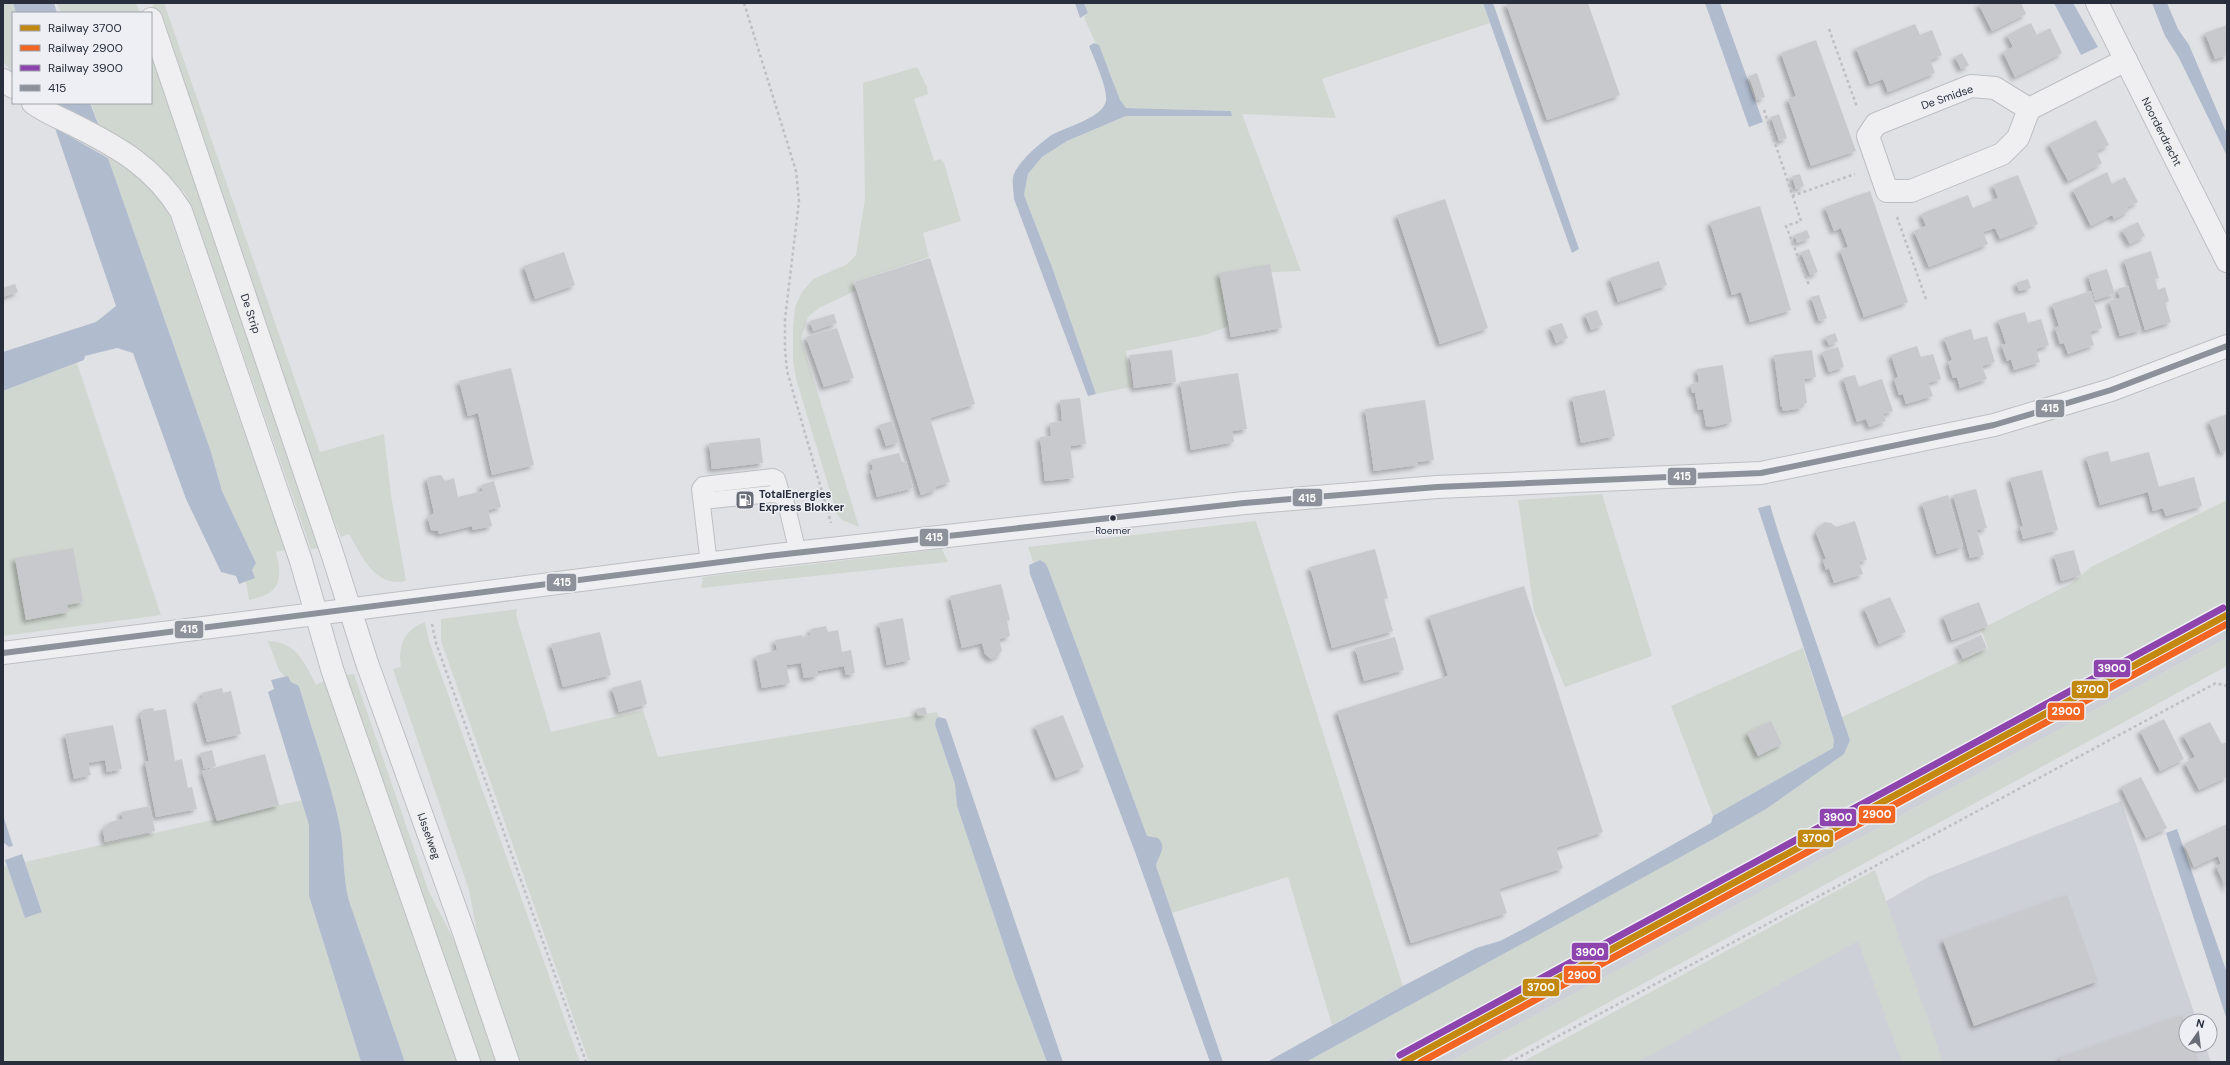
<svg xmlns="http://www.w3.org/2000/svg" width="2230" height="1065" viewBox="0 0 2230 1065" font-family="'DM Sans',sans-serif">
<defs>
<filter id="shadow"><feDropShadow dx="-3.5" dy="3.5" stdDeviation="2" flood-color="#0004"/></filter>
</defs>
<rect width="100%" height="100%" fill="#e0e1e4"/>
<g fill="#ced0d7">
<polygon points="2227,601 2227,638 1449,1062 1384,1062"/>
<polygon points="2121,801 2197,1021 2186,1021 2186,1045 2205,1045 2211,1062 1608,1062 1928,877"/>
</g>
<g fill="#d0d7d0">
<polygon points="3,3 13,3 16,13 13,13 13,75 3,61"/>
<polygon points="57,3 136,3 140,13 61,13"/>
<path d="M152,3H164L320,452L384,434L391,495L406,581C375,588 362,556 349,534L341,537L323,497Z"/>
<path d="M1084,3H1483L1490,23L1322,79L1336,118L1242,114L1301,271L1227,274L1229,326L1205,335L1126,351L1131,387L1096,394L1052,267L1024,195L1028,174L1042,157L1067,141L1126,116H1232L1231,111L1126,108C1116,100 1116,86 1111,75C1102,55 1092,37 1084,17L1088,13Z"/>
<polygon points="151,45 324,548 311,549 192,207 184,192 160,166 100,129 91,103 151,103"/>
<polygon points="917,67 927,87 928,94 914,99 934,161 940,159 944,163 961,221 923,233 929,257 853,282 855,291 819,308 808,317 801,339 859,527 842,520 837,514 796,379 793,360 793,327 795,307 802,292 813,279 846,265 856,255 865,199 863,83"/>
<path d="M108,158L117,162L116,159L148,183L167,209L285,550L276,552C283,581 280,594 249,600L246,581L254,578L252,570L256,563L222,491L211,452Z"/>
<polygon points="77,363 161,615 3,636 3,391"/>
<polygon points="1602,494 1652,656 1565,687 1534,611 1518,500"/>
<polygon points="2227,500 2227,601 1384,1062 1306,1062 1766,809 1850,740 1842,717 1988,648 1981,629 2070,584 2091,567"/>
<polygon points="1256,521 1403,986 1332,1025 1288,877 1172,913 1156,866 1157,860 1150,837 1147,836 1048,568 1045,563 1040,560 1033,562 1028,547"/>
<polygon points="942,549 948,562 701,588 703,577"/>
<polygon points="517,609 516,615 551,732 643,710 658,757 937,712 939,717 936,719 935,725 955,784 957,806 1015,978 1047,1062 589,1062 441,641 441,619"/>
<path d="M425,622L429,641L580,1062H517L482,959L469,890L393,669L401,667C397,646 405,629 425,622Z"/>
<polygon points="2227,638 2227,666 1499,1062 1449,1062"/>
<path d="M268,641C297,642 304,662 316,685L324,681L343,722L461,1062H405L349,901C342,875 345,849 339,822C329,776 312,731 299,686L291,682L288,676L285,677L279,670Z"/>
<polygon points="1803,648 1834,740 1833,748 1713,816 1671,706"/>
<polygon points="354,674 429,892 468,967 501,1062 477,1062 343,675"/>
<polygon points="302,800 309,825 309,896 361,1062 3,1062 3,867 7,866 25,917 42,911 25,862"/>
<polygon points="1875,870 1943,1062 1902,1062 1858,941 1638,1062 1522,1062"/>
</g>
<g fill="#b0bcce">
<polygon points="13,3 54,3 57,13 16,13"/>
<polygon points="1075,3 1084,3 1088,13 1080,18"/>
<polygon points="1483,3 1493,3 1579,249 1572,253"/>
<polygon points="1705,3 1720,3 1763,122 1749,127"/>
<polygon points="2054,3 2073,3 2098,47 2081,55"/>
<polygon points="2152,3 2167,3 2178,29 2189,45 2227,134 2227,156 2179,58 2165,36"/>
<path d="M1094,43L1099,45L1120,100L1126,108L1231,111L1232,116H1126L1067,141L1042,157L1028,174L1024,195L1052,267L1096,394L1088,396L1014,199C1014,191 1011,181 1014,174C1020,160 1038,145 1050,136C1064,127 1102,119 1106,101C1108,89 1094,58 1089,46Z"/>
<polygon points="53,103 90,103 100,129"/>
<polygon points="55,128 108,158 211,452 222,491 256,563 252,570 255,578 239,584 236,576 221,572 186,499 133,353 117,348 85,356 84,360 3,391 3,352 96,322 116,306"/>
<polygon points="1770,505 1781,541 1850,740 1844,754 1766,809 1717,837 1306,1062 1267,1062 1403,986 1476,948 1500,941 1525,928 1711,823 1713,816 1833,748 1834,740 1758,508"/>
<path d="M1040,560L1045,563L1048,568L1147,836L1158,838C1168,848 1158,855 1156,866L1223,1062H1210L1135,852L1030,574L1029,565Z"/>
<path d="M288,676L291,682L299,686C312,731 329,776 339,822C345,848 342,875 349,901L405,1062H361L309,896V825L268,692L274,689L271,680Z"/>
<polygon points="939,717 946,719 1063,1062 1047,1062 1015,978 957,806 955,784 935,725 936,719"/>
<polygon points="3,815 13,846 9,847 3,842"/>
<polygon points="2177,829 2227,973 2227,1020 2166,833"/>
<polygon points="22,854 42,912 25,918 5,860"/>
</g>
<g fill="#c8c9cc" filter="url(#shadow)">
<polygon points="1506,3 1588,3 1620,95 1547,120"/>
<polygon points="1978,3 2021,3 2026,14 1992,31"/>
<polygon points="2031,23 2037,35 2050,28 2062,53 2015,77 2003,52 2013,47 2007,35"/>
<polygon points="1915,24 1920,35 1932,30 1942,55 1930,60 1935,73 1888,92 1883,79 1870,84 1856,48"/>
<polygon points="2227,25 2227,55 2215,59 2205,33"/>
<polygon points="1816,40 1856,151 1811,166 1788,99 1796,96 1781,53"/>
<polygon points="1962,53 1969,65 1961,69 1955,57"/>
<polygon points="1757,73 1765,97 1757,100 1749,76"/>
<polygon points="1779,114 1787,138 1779,141 1771,117"/>
<polygon points="2096,120 2109,145 2096,151 2102,163 2068,181 2049,144"/>
<polygon points="2107,172 2112,184 2125,177 2138,202 2127,207 2129,211 2114,219 2112,215 2091,226 2073,190"/>
<polygon points="1800,174 1804,186 1796,189 1792,176"/>
<polygon points="2018,175 2038,224 2000,239 1995,228 1983,232 1988,244 1929,267 1914,231 1926,226 1921,214 1968,195 1973,208 1998,198 1993,185"/>
<polygon points="1870,191 1908,302 1864,317 1840,250 1848,247 1841,228 1834,231 1825,207"/>
<polygon points="1445,199 1488,328 1440,344 1397,215"/>
<polygon points="1760,206 1791,310 1750,322 1741,292 1732,295 1710,222"/>
<polygon points="2138,222 2145,236 2130,244 2122,230"/>
<polygon points="1807,230 1810,238 1797,243 1795,235"/>
<polygon points="1809,249 1818,272 1810,275 1801,252"/>
<polygon points="2151,251 2159,278 2155,279 2158,290 2165,287 2169,301 2165,303 2171,322 2145,330 2124,260"/>
<polygon points="564,252 575,285 535,299 524,266"/>
<polygon points="930,258 975,404 930,418 950,482 935,487 936,490 921,495 854,282"/>
<polygon points="1659,261 1667,285 1618,302 1610,278"/>
<polygon points="1270,264 1282,328 1231,337 1219,273"/>
<polygon points="2107,269 2115,294 2095,300 2088,275"/>
<polygon points="2028,279 2031,288 2019,291 2016,283"/>
<polygon points="15,284 18,292 3,297 3,288"/>
<polygon points="2128,286 2141,330 2120,336 2109,301 2120,298 2117,289"/>
<polygon points="2091,291 2102,328 2090,332 2094,345 2068,354 2064,343 2060,344 2055,328 2059,326 2052,304"/>
<polygon points="1819,295 1827,318 1819,321 1811,297"/>
<polygon points="1597,310 1603,325 1591,330 1585,314"/>
<polygon points="2025,312 2028,323 2041,319 2049,345 2036,349 2040,362 2014,370 2011,359 2007,361 2001,344 2006,344 1998,320"/>
<polygon points="834,314 837,323 813,331 810,321"/>
<polygon points="1562,323 1568,338 1556,343 1550,327"/>
<polygon points="837,328 854,378 824,387 806,337"/>
<polygon points="1971,329 1974,340 1987,336 1995,362 1982,366 1987,379 1960,388 1957,377 1953,378 1948,362 1952,360 1944,338"/>
<polygon points="1835,333 1838,341 1829,345 1825,337"/>
<polygon points="1917,346 1921,357 1933,354 1941,379 1928,383 1933,396 1906,404 1903,394 1899,395 1894,379 1898,377 1891,355"/>
<polygon points="1838,347 1844,367 1829,372 1822,352"/>
<polygon points="1172,350 1176,382 1134,388 1130,355"/>
<polygon points="1812,350 1816,377 1804,379 1807,403 1802,404 1802,408 1783,411 1782,406 1781,407 1774,355"/>
<polygon points="1723,365 1732,422 1712,427 1706,426 1703,409 1698,410 1695,393 1692,393 1691,384 1699,382 1697,369"/>
<polygon points="511,368 534,465 492,475 478,413 468,416 459,381"/>
<polygon points="1238,373 1247,429 1232,431 1234,442 1191,450 1180,382"/>
<polygon points="1855,375 1859,387 1882,379 1893,411 1883,414 1886,421 1869,427 1866,419 1857,422 1843,378"/>
<polygon points="1605,390 1615,436 1581,443 1572,397"/>
<polygon points="1080,398 1086,444 1070,446 1074,478 1045,481 1040,437 1051,436 1050,423 1062,421 1060,400"/>
<polygon points="1425,400 1434,460 1417,462 1418,465 1374,471 1365,409"/>
<polygon points="2227,414 2227,450 2221,453 2209,421"/>
<polygon points="892,421 899,442 886,446 879,425"/>
<polygon points="760,438 763,463 712,469 709,443"/>
<polygon points="2108,451 2111,462 2149,452 2159,487 2194,477 2202,506 2166,516 2163,508 2153,511 2148,492 2100,505 2086,457"/>
<polygon points="899,453 902,462 906,461 913,488 877,497 870,470 873,470 871,460"/>
<polygon points="2042,470 2058,530 2023,539 2020,527 2023,526 2010,478"/>
<polygon points="441,475 445,481 454,478 458,497 483,491 481,485 494,481 501,507 488,510 492,526 473,530 472,526 439,534 438,531 431,530 428,518 434,513 427,481 429,477"/>
<polygon points="1976,489 1987,528 1977,530 1984,555 1970,558 1953,495"/>
<polygon points="1948,495 1963,546 1937,554 1922,503"/>
<polygon points="1855,521 1867,560 1859,562 1863,574 1834,583 1829,568 1826,570 1823,560 1826,559 1816,533 1824,522 1831,523 1836,527"/>
<polygon points="73,548 83,602 67,605 69,612 26,620 15,558"/>
<polygon points="1375,549 1388,598 1384,599 1393,631 1332,648 1310,567"/>
<polygon points="2074,550 2081,575 2061,581 2054,555"/>
<polygon points="1001,584 1010,620 1007,621 1010,636 999,639 1002,650 998,656 991,659 985,654 982,643 962,648 950,596"/>
<polygon points="1524,586 1603,832 1556,848 1563,868 1499,889 1507,913 1411,943 1337,711 1448,676 1429,616"/>
<polygon points="1890,597 1906,632 1879,644 1864,608"/>
<polygon points="1979,602 1988,626 1952,640 1943,616"/>
<polygon points="903,618 910,660 887,665 879,623"/>
<polygon points="826,626 828,632 838,630 842,652 851,650 855,673 846,675 844,666 817,671 818,676 804,678 801,663 786,665 790,683 762,688 756,656 777,650 775,640 802,635 802,637 810,635 811,629"/>
<polygon points="600,632 611,675 563,687 551,644"/>
<polygon points="1981,635 1987,648 1963,659 1957,646"/>
<polygon points="1395,637 1404,670 1364,681 1355,648"/>
<polygon points="641,680 647,704 619,712 612,688"/>
<polygon points="222,688 223,693 231,691 241,734 207,742 196,700 203,698 202,693"/>
<polygon points="925,707 927,714 918,716 916,709"/>
<polygon points="153,708 154,711 166,709 175,761 182,759 188,788 192,787 197,809 156,817 145,762 149,761 140,714 143,714 142,710"/>
<polygon points="1063,715 1084,767 1056,778 1035,726"/>
<polygon points="2164,719 2184,759 2160,771 2140,731"/>
<polygon points="1771,721 1782,744 1758,756 1747,733"/>
<polygon points="2210,722 2222,744 2227,742 2227,777 2199,790 2185,763 2195,757 2183,735"/>
<polygon points="113,725 122,769 107,772 105,760 88,763 91,775 74,779 65,734"/>
<polygon points="212,750 216,766 204,769 200,753"/>
<polygon points="265,754 279,805 217,821 202,771"/>
<polygon points="2141,777 2167,828 2146,838 2121,787"/>
<polygon points="150,806 155,831 105,842 103,830 110,822 123,819 121,812"/>
<polygon points="2227,824 2227,890 2216,866 2221,864 2218,856 2194,867 2184,844"/>
<polygon points="2067,895 2098,981 1974,1026 1943,940"/>
<polygon points="2182,1015 2186,1026 2186,1045 2193,1045 2199,1062 2061,1062 2060,1058"/>
</g>
<g fill="none" stroke-linecap="round" stroke-linejoin="round">
<g stroke="#bebfc2" stroke-width="18">
<g id="service">
<polyline points="702,501 772,494 782,496 786,503 798,553"/>
<polyline points="709,564 700,489 703,485 773,477 777,479 782,496"/>
</g>
</g>
<g stroke="#bebfc2" stroke-width="24">
<g id="minor">
<polyline points="2029,109 2018,138 2002,154 1911,191 1887,191 1868,136 1876,124 1971,86 1995,88 2029,109 2126,60"/>
<polyline points="3,653 315,614"/>
</g>
</g>
<g stroke="#bebfc2" stroke-width="24">
<g id="tertiary">
<path id="s1" d="M2097,3L2227,261"/>
<path id="s2" d="M151,19L333,556L367,663L462,927L508,1062"/>
<polyline points="3,80 13,87"/>
<path d="M33,103C45,112 60,118 74,125C118,147 154,167 181,211L301,561L332,669L469,1062"/>
<polyline points="315,614 768,556 1244,503 1437,487 1761,473 1994,425 2111,390 2227,346"/>
</g>
</g>
<g stroke="#bebfc4" stroke-width="2.5" stroke-dasharray="3 3" stroke-linecap="butt">
<polyline points="744,3 796,171 799,201 785,319 785,349 787,371 831,523"/>
<polyline points="1829,29 1857,107"/>
<polyline points="1764,110 1801,221 1786,226 1809,285"/>
<polyline points="1792,196 1855,174"/>
<polyline points="1897,217 1927,302"/>
<polyline points="432,624 436,643 586,1062"/>
<polyline points="1510,1062 2216,683 2227,686"/>
</g>
<use href="#service" stroke="#efeff1" stroke-width="16"/>
<use href="#minor" stroke="#efeff1" stroke-width="22"/>
<use href="#tertiary" stroke="#efeff1" stroke-width="22"/>
<g stroke="#edeff4" stroke-width="9">
<polyline id="bus-1" points="3,653 768,556 1244,503 1437,487 1761,473 1994,425 2111,390 2227,346"/>
</g>
<use href="#bus-1" stroke="#8d929a" stroke-width="6"/>
<g stroke="#edeff4" stroke-width="10">
<polyline id="rail-1" points="1404,1062 2227,615"/>
</g>
<g stroke="#edeff4" stroke-width="10">
<polyline id="rail-2" points="1421,1062 2227,624"/>
</g>
<g stroke="#edeff4" stroke-width="10">
<polyline id="rail-3" points="1400,1055 2223,608"/>
</g>
<use href="#rail-1" stroke="#c3880f" stroke-width="7"/>
<use href="#rail-2" stroke="#f26522" stroke-width="7"/>
<use href="#rail-3" stroke="#8e44ad" stroke-width="7"/>
</g>
<defs>
<g id="fuel-square" transform="scale(1)"><rect x="-9" y="-9" width="18" height="18" rx="4" fill="#686d77" stroke="#edeff4"/><path d="M-5.5-6h7V0h2V4h1.3V-2.5L3-4.5l.8-.8L6-3V5H2.5V1h-1V6h-7ZM-4.2-4.7v3.2H.2V-4.7Z" fill="#fff"/></g>
</defs>
<g fill-rule="evenodd">
<use href="#fuel-square" x="745" y="500"/>
</g>
<circle fill="#282e3c" stroke="#edeff4" stroke-width="1.5" cx="1113" cy="518" r="3.5"/>
<g text-anchor="middle" dominant-baseline="central" stroke-width="3" stroke-linejoin="round" paint-order="stroke">
<g font-size="10" fill="#282e3c" stroke="#edeff4">
<text x="1113" y="530">Roemer</text>
</g>
<g font-size="11" fill="#282e3c" stroke="#edeff4">
<text transform="translate(1947 97) rotate(-19)">De Smidse</text>
<text stroke="none"><textPath href="#s1" startOffset="144">Noorderdracht</textPath></text>
<text stroke="none"><textPath href="#s2" startOffset="311">De Strip</textPath></text>
<text stroke="none"><textPath href="#s2" startOffset="863">IJsselweg</textPath></text>
</g>
<g font-size="11" font-weight="bold" fill="#282e3c" stroke="#edeff4" text-anchor="start">
<text x="759" y="494">TotalEnergies<tspan x="759" dy="13">Express Blokker</tspan></text>
</g>
</g>
<g stroke="#edeff4" stroke-width="1.5">
<rect x="2035" y="399" width="30" height="19" rx="4" fill="#8d929a"/>
<rect x="1667" y="467" width="30" height="19" rx="4" fill="#8d929a"/>
<rect x="1292" y="488" width="31" height="19" rx="4" fill="#8d929a"/>
<rect x="919" y="528" width="30" height="19" rx="4" fill="#8d929a"/>
<rect x="546" y="573" width="31" height="19" rx="4" fill="#8d929a"/>
<rect x="174" y="620" width="30" height="19" rx="4" fill="#8d929a"/>
<rect x="2093" y="659" width="38" height="19" rx="4" fill="#8e44ad"/>
<rect x="2071" y="680" width="38" height="19" rx="4" fill="#c3880f"/>
<rect x="2047" y="702" width="38" height="19" rx="4" fill="#f26522"/>
<rect x="1858" y="805" width="38" height="19" rx="4" fill="#f26522"/>
<rect x="1819" y="808" width="38" height="19" rx="4" fill="#8e44ad"/>
<rect x="1797" y="829" width="37" height="19" rx="4" fill="#c3880f"/>
<rect x="1571" y="942" width="38" height="19" rx="4" fill="#8e44ad"/>
<rect x="1563" y="965" width="38" height="19" rx="4" fill="#f26522"/>
<rect x="1522" y="978" width="38" height="19" rx="4" fill="#c3880f"/>
</g>
<g font-size="11" text-anchor="middle" font-weight="bold" fill="#fff">
<text x="2050" y="412">415</text>
<text x="1682" y="480">415</text>
<text x="1307" y="502">415</text>
<text x="934" y="541">415</text>
<text x="562" y="586">415</text>
<text x="189" y="633">415</text>
<text x="2112" y="672">3900</text>
<text x="2090" y="693">3700</text>
<text x="2066" y="715">2900</text>
<text x="1877" y="818">2900</text>
<text x="1838" y="821">3900</text>
<text x="1816" y="842">3700</text>
<text x="1590" y="956">3900</text>
<text x="1582" y="979">2900</text>
<text x="1541" y="991">3700</text>
</g>
<rect width="2230" height="1065" fill="none" stroke="#282e3c" stroke-width="8"/>
<rect x="12" y="12" width="140" height="92" fill="#edeff4" stroke="#9ea2aa"/>
<rect x="20" y="25" width="20" height="6" fill="#c3880f" stroke="#9ea2aa"/>
<text x="48" y="32" font-size="12" fill="#282e3c">Railway 3700</text>
<rect x="20" y="45" width="20" height="6" fill="#f26522" stroke="#9ea2aa"/>
<text x="48" y="52" font-size="12" fill="#282e3c">Railway 2900</text>
<rect x="20" y="65" width="20" height="6" fill="#8e44ad" stroke="#9ea2aa"/>
<text x="48" y="72" font-size="12" fill="#282e3c">Railway 3900</text>
<rect x="20" y="85" width="20" height="6" fill="#8d929a" stroke="#9ea2aa"/>
<text x="48" y="92" font-size="12" fill="#282e3c">415</text>
<g transform="translate(2198 1033) rotate(14)"><circle r="19" fill="#edeff4" stroke="#9ea2aa"/>
<path d="M0-3L7 15L0 10L-7 15Z" fill="#686d77"/>
<text y="-6" font-size="11" font-weight="bold" text-anchor="middle" fill="#282e3c">N</text>
</g>
</svg>
